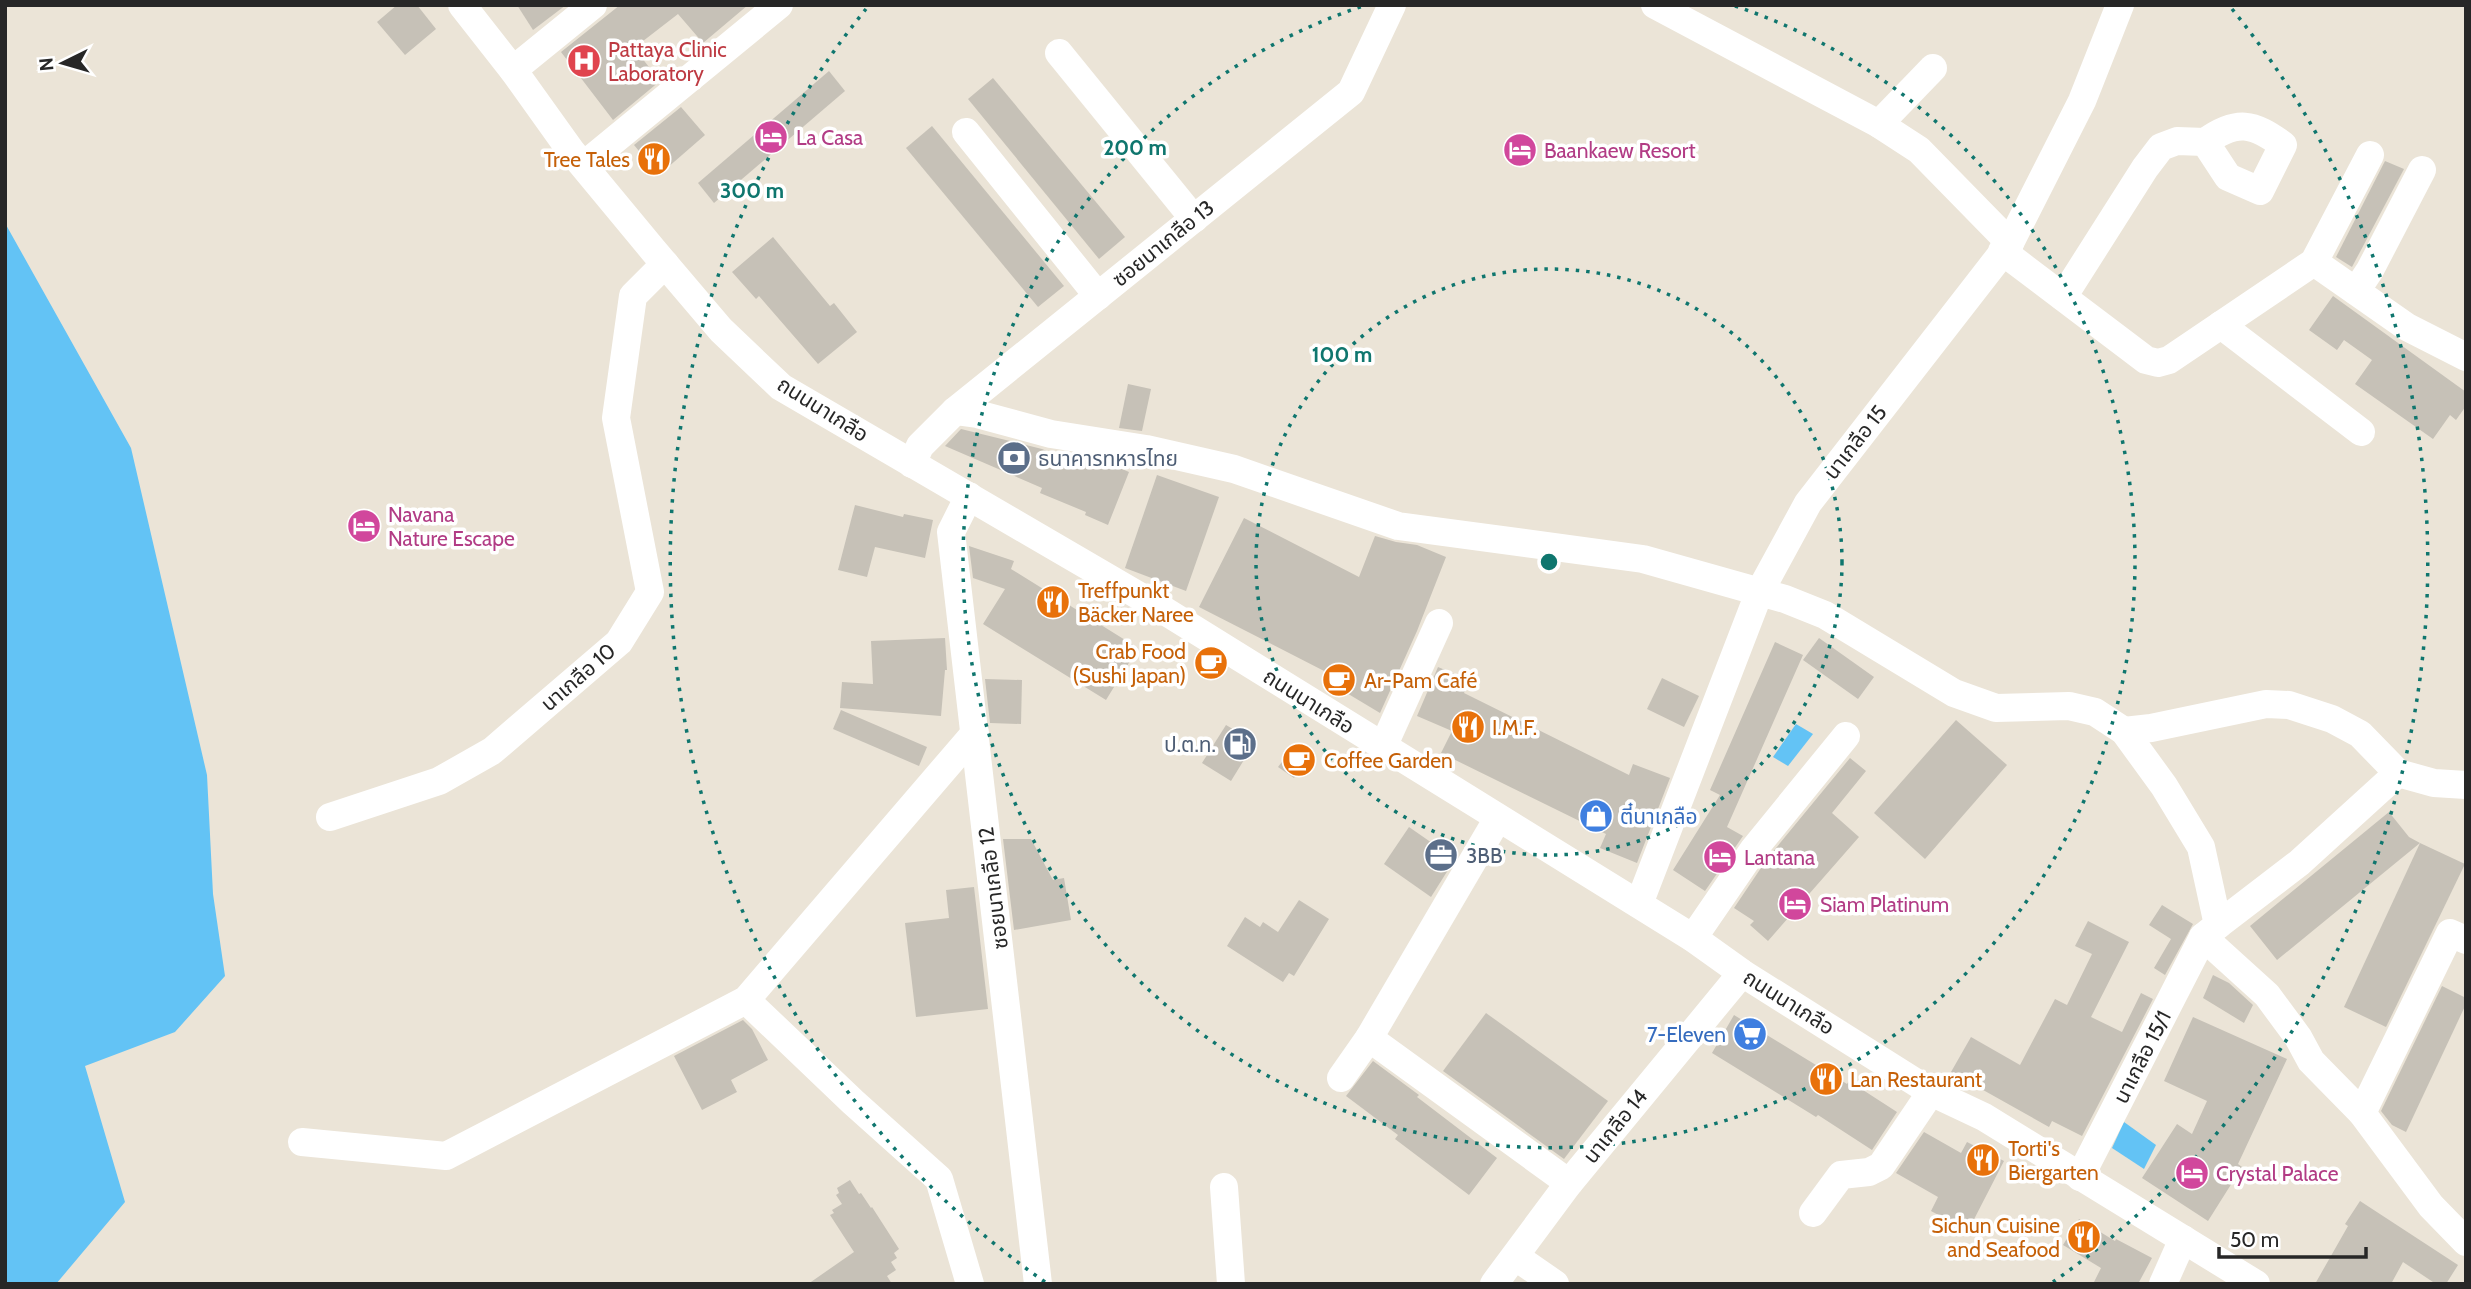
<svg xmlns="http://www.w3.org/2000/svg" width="2471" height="1289" viewBox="0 0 2471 1289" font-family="Cabin,'Noto Sans Thai',sans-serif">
<rect width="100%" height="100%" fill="#ebe4d7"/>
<g fill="#63c3f5">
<polygon points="5,223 131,448 207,775 213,894 225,976 175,1032 85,1066 125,1202 56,1284 5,1284"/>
<polygon points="1796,724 1813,734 1788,766 1773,757"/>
<polygon points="2124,1122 2156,1145 2144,1169 2112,1148"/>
</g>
<g fill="#c6c1b7">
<polygon points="397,5 417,5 436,29 405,55 377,22"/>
<polygon points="517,5 566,5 533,30"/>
<polygon points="620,5 748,5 703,43 678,14 634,48 660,81 613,120 561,52"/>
<polygon points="829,71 845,91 714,203 698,183"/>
<polygon points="993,78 1125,237 1099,259 968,99"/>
<polygon points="681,107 705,135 659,175 634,145"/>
<polygon points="932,126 1064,286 1038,307 906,148"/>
<polygon points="2385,161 2404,169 2352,267 2336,257"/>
<polygon points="773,237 830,306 834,303 857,332 818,364 759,296 756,299 732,272"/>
<polygon points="2333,296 2466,392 2466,406 2456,420 2450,415 2433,439 2355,384 2372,360 2344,340 2337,350 2309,330"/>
<polygon points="1128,384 1151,389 1142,431 1119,428"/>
<polygon points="961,429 1042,449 1056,455 1057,452 1075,455 1104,467 1106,462 1129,472 1108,525 1085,515 1086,512 1040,493 1042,488 945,446"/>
<polygon points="1157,475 1219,497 1186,591 1125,568"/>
<polygon points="855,505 903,517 904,514 933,520 925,558 875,547 867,577 838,570"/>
<polygon points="1244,518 1359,577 1375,536 1396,542 1417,545 1446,557 1417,631 1380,713 1325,680 1328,673 1199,607"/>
<polygon points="969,546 1014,561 1011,569 1138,648 1106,700 983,624 1005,589 973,578"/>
<polygon points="945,638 947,670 945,670 941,716 840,708 842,682 873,684 871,641"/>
<polygon points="1819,638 1874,677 1858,699 1803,660"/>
<polygon points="1775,642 1803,655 1727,827 1743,836 1705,891 1673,870 1720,795 1710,790"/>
<polygon points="1438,667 1469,680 1464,693 1629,775 1633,764 1670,778 1637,863 1600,848 1606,834 1441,753 1452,731 1417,716"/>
<polygon points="1662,678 1699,696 1684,727 1647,709"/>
<polygon points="985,679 1022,680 1021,724 990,723"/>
<polygon points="841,710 927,747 919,766 833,729"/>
<polygon points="1956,720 2007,765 1925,859 1874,813"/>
<polygon points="1226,725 1255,742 1231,781 1202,763"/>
<polygon points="1294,746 1309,757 1294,778 1278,767"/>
<polygon points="1850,758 1866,771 1832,813 1859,837 1768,941 1750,925 1754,921 1734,908 1767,859"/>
<polygon points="2389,812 2409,837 2420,843 2277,960 2250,926"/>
<polygon points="1409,827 1455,859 1431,897 1384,864"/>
<polygon points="1003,839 1031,839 1053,880 1064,878 1071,920 1014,930"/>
<polygon points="2420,843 2465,864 2386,1027 2344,1007"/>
<polygon points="974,887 988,1009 916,1017 905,923 949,918 946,890"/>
<polygon points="1299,900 1329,919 1294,976 1289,973 1283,982 1227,946 1245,917 1260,927 1263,922 1278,932"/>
<polygon points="2162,905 2193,924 2165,975 2154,968 2171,939 2149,925"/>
<polygon points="2088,921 2129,942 2091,1017 2122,1032 2141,993 2153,999 2082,1136 2052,1121 2049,1127 1951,1072 1971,1037 2020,1065 2055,999 2067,1005 2092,954 2075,946"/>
<polygon points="2213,975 2229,983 2253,1005 2244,1023 2203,998"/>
<polygon points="2442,986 2466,998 2466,1004 2406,1132 2392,1125 2381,1111"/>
<polygon points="1486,1013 1608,1101 1564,1159 1443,1071"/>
<polygon points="1734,1015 1847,1084 1849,1081 1897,1112 1872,1150 1818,1115 1816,1117 1712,1053"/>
<polygon points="2193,1017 2287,1059 2238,1164 2242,1167 2208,1221 2142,1178 2177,1124 2192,1134 2207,1101 2164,1081"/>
<polygon points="743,1020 752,1029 768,1060 731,1080 737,1092 702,1110 674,1056"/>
<polygon points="1373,1061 1419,1095 1417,1097 1497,1158 1469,1195 1395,1139 1398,1135 1346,1096"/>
<polygon points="1924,1132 1961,1153 1967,1142 2004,1161 1968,1231 1931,1211 1938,1197 1896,1173"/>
<polygon points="850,1180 859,1194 861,1193 871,1208 872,1207 899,1249 894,1253 897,1258 891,1262 896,1270 887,1276 892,1284 808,1284 854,1252 830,1215 834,1213 832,1210 842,1204 836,1195 839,1193 837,1188"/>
<polygon points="2360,1201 2458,1265 2446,1284 2436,1284 2403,1262 2391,1284 2315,1284 2348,1226 2345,1224"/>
<polygon points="2079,1219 2115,1241 2116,1239 2152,1258 2138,1284 2093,1284 2101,1268 2063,1245"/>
</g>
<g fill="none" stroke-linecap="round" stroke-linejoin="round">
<g stroke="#fff" stroke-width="28">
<polyline points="462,5 513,70 571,151 653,250 721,330 781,387 1160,608 1693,938 1742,973 1931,1092 1984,1117 2256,1284"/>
<polyline points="1655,5 1879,124 1919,150 2010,243"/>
<polyline points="1059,53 1194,219"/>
<polyline points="513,70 593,5"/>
<polyline points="1879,124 1933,68"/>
<polyline points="966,132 1098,296"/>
<polyline points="584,165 779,5"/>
<polyline points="2002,251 2146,360 2158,363 2169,360 2314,262 2370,155"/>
<polyline points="2314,262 2407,327 2466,357"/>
<polyline points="2356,291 2370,270 2422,170"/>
<path d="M2063,297L2145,168L2161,147L2177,141L2205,142L2228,177L2260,191L2283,145C2253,123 2237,119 2205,142"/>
<polyline points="2221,325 2361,432"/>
<polyline points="955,411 977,414 1051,434 1146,449 1234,469 1398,526 1643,559 1785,599 1825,615 1954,693 1996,708 2069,706 2095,712 2124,731 2164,786 2201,847 2218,925 2203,937 2080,1177"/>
<polyline points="912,464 920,446 955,411 1351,92 1392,5"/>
<polyline points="969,496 951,532 1038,1284"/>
<polyline points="2124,731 2151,728 2266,704 2289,705 2332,719 2360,734 2398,773 2434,783 2466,785"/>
<polyline points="1383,747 1439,623"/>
<polyline points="330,817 439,781 492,751 619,642 650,592 616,418 633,296 665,264"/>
<polyline points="1639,904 1759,593 1808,503 2010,243 2082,101 2120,5"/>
<polyline points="2218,925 2299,863 2398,773"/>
<polyline points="2203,937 2267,995 2298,1037 2311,1061 2362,1113 2431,1206 2466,1242"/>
<polyline points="1693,938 1754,849 1846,736"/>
<polyline points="746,1000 853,1102 939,1179 970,1284"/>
<polyline points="1369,1038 1569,1183"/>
<polyline points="1341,1078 1369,1038 1498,818"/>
<polyline points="2362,1113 2450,933 2466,940"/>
<polyline points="302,1142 446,1156 746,1000 975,733"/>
<polyline points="1224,1187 1231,1284"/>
<polyline points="1813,1213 1841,1175 1869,1172 1881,1166 1931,1092"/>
<polyline points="1516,1257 1555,1284"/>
<polyline points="1494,1284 1569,1183 1742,973"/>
<polyline points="2163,1284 2183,1239"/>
</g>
</g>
<g fill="none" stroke="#0f766e" stroke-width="3.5" stroke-dasharray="3.5 7">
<circle cx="1549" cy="562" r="293"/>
<path d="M1735 6A586 586 0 1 1 1363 6"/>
<path d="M1045 1282A879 879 0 0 1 866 9M2232 9A879 879 0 0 1 2053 1282"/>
</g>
<defs>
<g id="hospital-disc" transform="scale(1.75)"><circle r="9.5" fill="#e0444e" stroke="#fff"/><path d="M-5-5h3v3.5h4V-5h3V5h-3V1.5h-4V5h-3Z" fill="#fff"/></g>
<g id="hotel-disc" transform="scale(1.75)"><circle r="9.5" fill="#d1479c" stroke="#fff"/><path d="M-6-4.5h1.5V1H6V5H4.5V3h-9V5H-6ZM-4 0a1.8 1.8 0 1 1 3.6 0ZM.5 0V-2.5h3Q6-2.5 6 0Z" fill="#fff"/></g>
<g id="restaurant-disc" transform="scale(1.75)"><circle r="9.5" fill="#e8710a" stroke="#fff"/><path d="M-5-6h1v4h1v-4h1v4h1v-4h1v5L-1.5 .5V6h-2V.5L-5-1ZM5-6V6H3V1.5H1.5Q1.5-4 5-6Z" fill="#fff"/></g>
<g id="bank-disc" transform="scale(1.75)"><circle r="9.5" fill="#5c6f8a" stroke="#fff"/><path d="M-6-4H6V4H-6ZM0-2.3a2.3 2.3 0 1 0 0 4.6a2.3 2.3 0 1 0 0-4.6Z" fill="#fff"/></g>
<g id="cafe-disc" transform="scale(1.75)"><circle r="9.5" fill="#e8710a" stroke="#fff"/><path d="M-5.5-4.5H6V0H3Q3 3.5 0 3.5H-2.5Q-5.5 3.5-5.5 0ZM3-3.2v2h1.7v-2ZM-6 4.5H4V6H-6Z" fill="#fff"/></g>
<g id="fuel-disc" transform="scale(1.75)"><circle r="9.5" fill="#5c6f8a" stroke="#fff"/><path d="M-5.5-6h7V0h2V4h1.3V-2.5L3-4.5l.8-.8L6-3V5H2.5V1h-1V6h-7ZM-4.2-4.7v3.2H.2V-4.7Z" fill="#fff"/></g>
<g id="shop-disc" transform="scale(1.75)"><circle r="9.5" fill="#3f7fe0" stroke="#fff"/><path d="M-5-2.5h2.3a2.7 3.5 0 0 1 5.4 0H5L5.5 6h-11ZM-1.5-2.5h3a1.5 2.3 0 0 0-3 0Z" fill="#fff"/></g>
<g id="office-disc" transform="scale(1.75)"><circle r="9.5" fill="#5c6f8a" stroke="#fff"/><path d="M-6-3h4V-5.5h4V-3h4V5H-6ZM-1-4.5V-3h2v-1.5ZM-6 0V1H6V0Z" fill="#fff"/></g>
<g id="supermarket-disc" transform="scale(1.75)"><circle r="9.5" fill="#3f7fe0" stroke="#fff"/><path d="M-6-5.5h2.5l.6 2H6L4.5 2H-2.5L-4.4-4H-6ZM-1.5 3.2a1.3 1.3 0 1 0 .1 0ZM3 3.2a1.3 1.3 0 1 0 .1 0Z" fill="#fff"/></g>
</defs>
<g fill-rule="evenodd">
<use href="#hospital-disc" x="584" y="61"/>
<use href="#hotel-disc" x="771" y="137"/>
<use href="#hotel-disc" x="1520" y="150"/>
<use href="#restaurant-disc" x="654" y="159"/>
<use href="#bank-disc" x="1014" y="458"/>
<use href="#hotel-disc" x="364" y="526"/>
<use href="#restaurant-disc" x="1053" y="602"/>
<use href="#cafe-disc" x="1211" y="663"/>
<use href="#cafe-disc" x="1339" y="680"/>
<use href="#restaurant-disc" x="1468" y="727"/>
<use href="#fuel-disc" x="1240" y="744"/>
<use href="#cafe-disc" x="1299" y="760"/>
<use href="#shop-disc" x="1596" y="816"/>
<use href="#office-disc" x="1441" y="855"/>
<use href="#hotel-disc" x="1720" y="857"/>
<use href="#hotel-disc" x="1795" y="904"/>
<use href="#supermarket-disc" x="1750" y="1034"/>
<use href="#restaurant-disc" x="1826" y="1079"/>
<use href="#restaurant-disc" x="1983" y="1160"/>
<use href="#hotel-disc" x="2192" y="1173"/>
<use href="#restaurant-disc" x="2084" y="1237"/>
</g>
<g text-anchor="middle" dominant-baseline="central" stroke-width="7" stroke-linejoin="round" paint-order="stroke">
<g font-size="21" fill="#be3a42" stroke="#fff" text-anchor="start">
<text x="608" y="49">Pattaya Clinic<tspan x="608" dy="24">Laboratory</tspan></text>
</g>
<g font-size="21" fill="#b23c85" stroke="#fff" text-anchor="start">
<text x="796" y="137">La Casa</text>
<text x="1544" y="150">Baankaew Resort</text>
<text x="388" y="514">Navana<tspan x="388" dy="24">Nature Escape</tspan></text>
<text x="1744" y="857">Lantana</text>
<text x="1820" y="904">Siam Platinum</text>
<text x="2216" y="1173">Crystal Palace</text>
</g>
<g font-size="21" fill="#c56008" stroke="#fff" text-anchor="start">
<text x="630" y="159" text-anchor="end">Tree Tales</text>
<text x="1078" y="590">Treffpunkt<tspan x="1078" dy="24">Bäcker Naree</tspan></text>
<text x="1186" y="651" text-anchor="end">Crab Food<tspan x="1186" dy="24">(Sushi Japan)</tspan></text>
<text x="1364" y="680">Ar-Pam Café</text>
<text x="1492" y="727">I.M.F.</text>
<text x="1324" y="760">Coffee Garden</text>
<text x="1850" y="1079">Lan Restaurant</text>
<text x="2008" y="1148">Torti's<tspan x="2008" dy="24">Biergarten</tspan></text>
<text x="2060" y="1225" text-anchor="end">Sichun Cuisine<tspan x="2060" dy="24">and Seafood</tspan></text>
</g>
<g font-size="21" fill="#272727" stroke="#fff">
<text transform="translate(1163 243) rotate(-39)">ซอยนาเกลือ 13</text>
<text transform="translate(823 409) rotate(32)">ถนนนาเกลือ</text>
<text transform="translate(1855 442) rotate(-52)">นาเกลือ 15</text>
<text transform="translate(578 677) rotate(-41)">นาเกลือ 10</text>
<text transform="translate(1309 701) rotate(32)">ถนนนาเกลือ</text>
<text transform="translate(993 888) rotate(-97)">ซอยนาเกลือ 12</text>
<text transform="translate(1789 1002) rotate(32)">ถนนนาเกลือ</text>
<text transform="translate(2142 1057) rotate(-63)">นาเกลือ 15/1</text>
<text transform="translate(1615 1126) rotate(-51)">นาเกลือ 14</text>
</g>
<g font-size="21" fill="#4e5e75" stroke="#fff" text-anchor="start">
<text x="1038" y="458">ธนาคารทหารไทย</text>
<text x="1216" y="744" text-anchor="end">ป.ต.ท.</text>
<text x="1466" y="855">3BB</text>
</g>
<g font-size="21" fill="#366cbe" stroke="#fff" text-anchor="start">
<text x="1620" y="816">ตี๋นาเกลือ</text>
<text x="1726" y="1034" text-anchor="end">7-Eleven</text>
</g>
</g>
<circle cx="1549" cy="562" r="10" fill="#0f766e" stroke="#fff" stroke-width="3.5"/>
<g font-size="21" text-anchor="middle" font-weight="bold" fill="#0f766e" stroke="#fff" stroke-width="7" stroke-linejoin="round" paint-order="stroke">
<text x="1135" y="155">200 m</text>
<text x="752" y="198">300 m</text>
<text x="1342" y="362">100 m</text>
</g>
<rect width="2471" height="1289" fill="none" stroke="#272727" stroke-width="14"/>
<g transform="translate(63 63) rotate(265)" stroke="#ffffff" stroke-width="5" paint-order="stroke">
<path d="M0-5L12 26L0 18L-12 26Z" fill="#272727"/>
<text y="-10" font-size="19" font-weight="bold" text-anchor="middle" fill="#272727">N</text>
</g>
<path d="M2219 1247v10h147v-10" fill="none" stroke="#272727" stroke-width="3.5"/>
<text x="2230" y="1247" font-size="21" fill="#272727" stroke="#ffffff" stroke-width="5" paint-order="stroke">50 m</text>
</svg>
